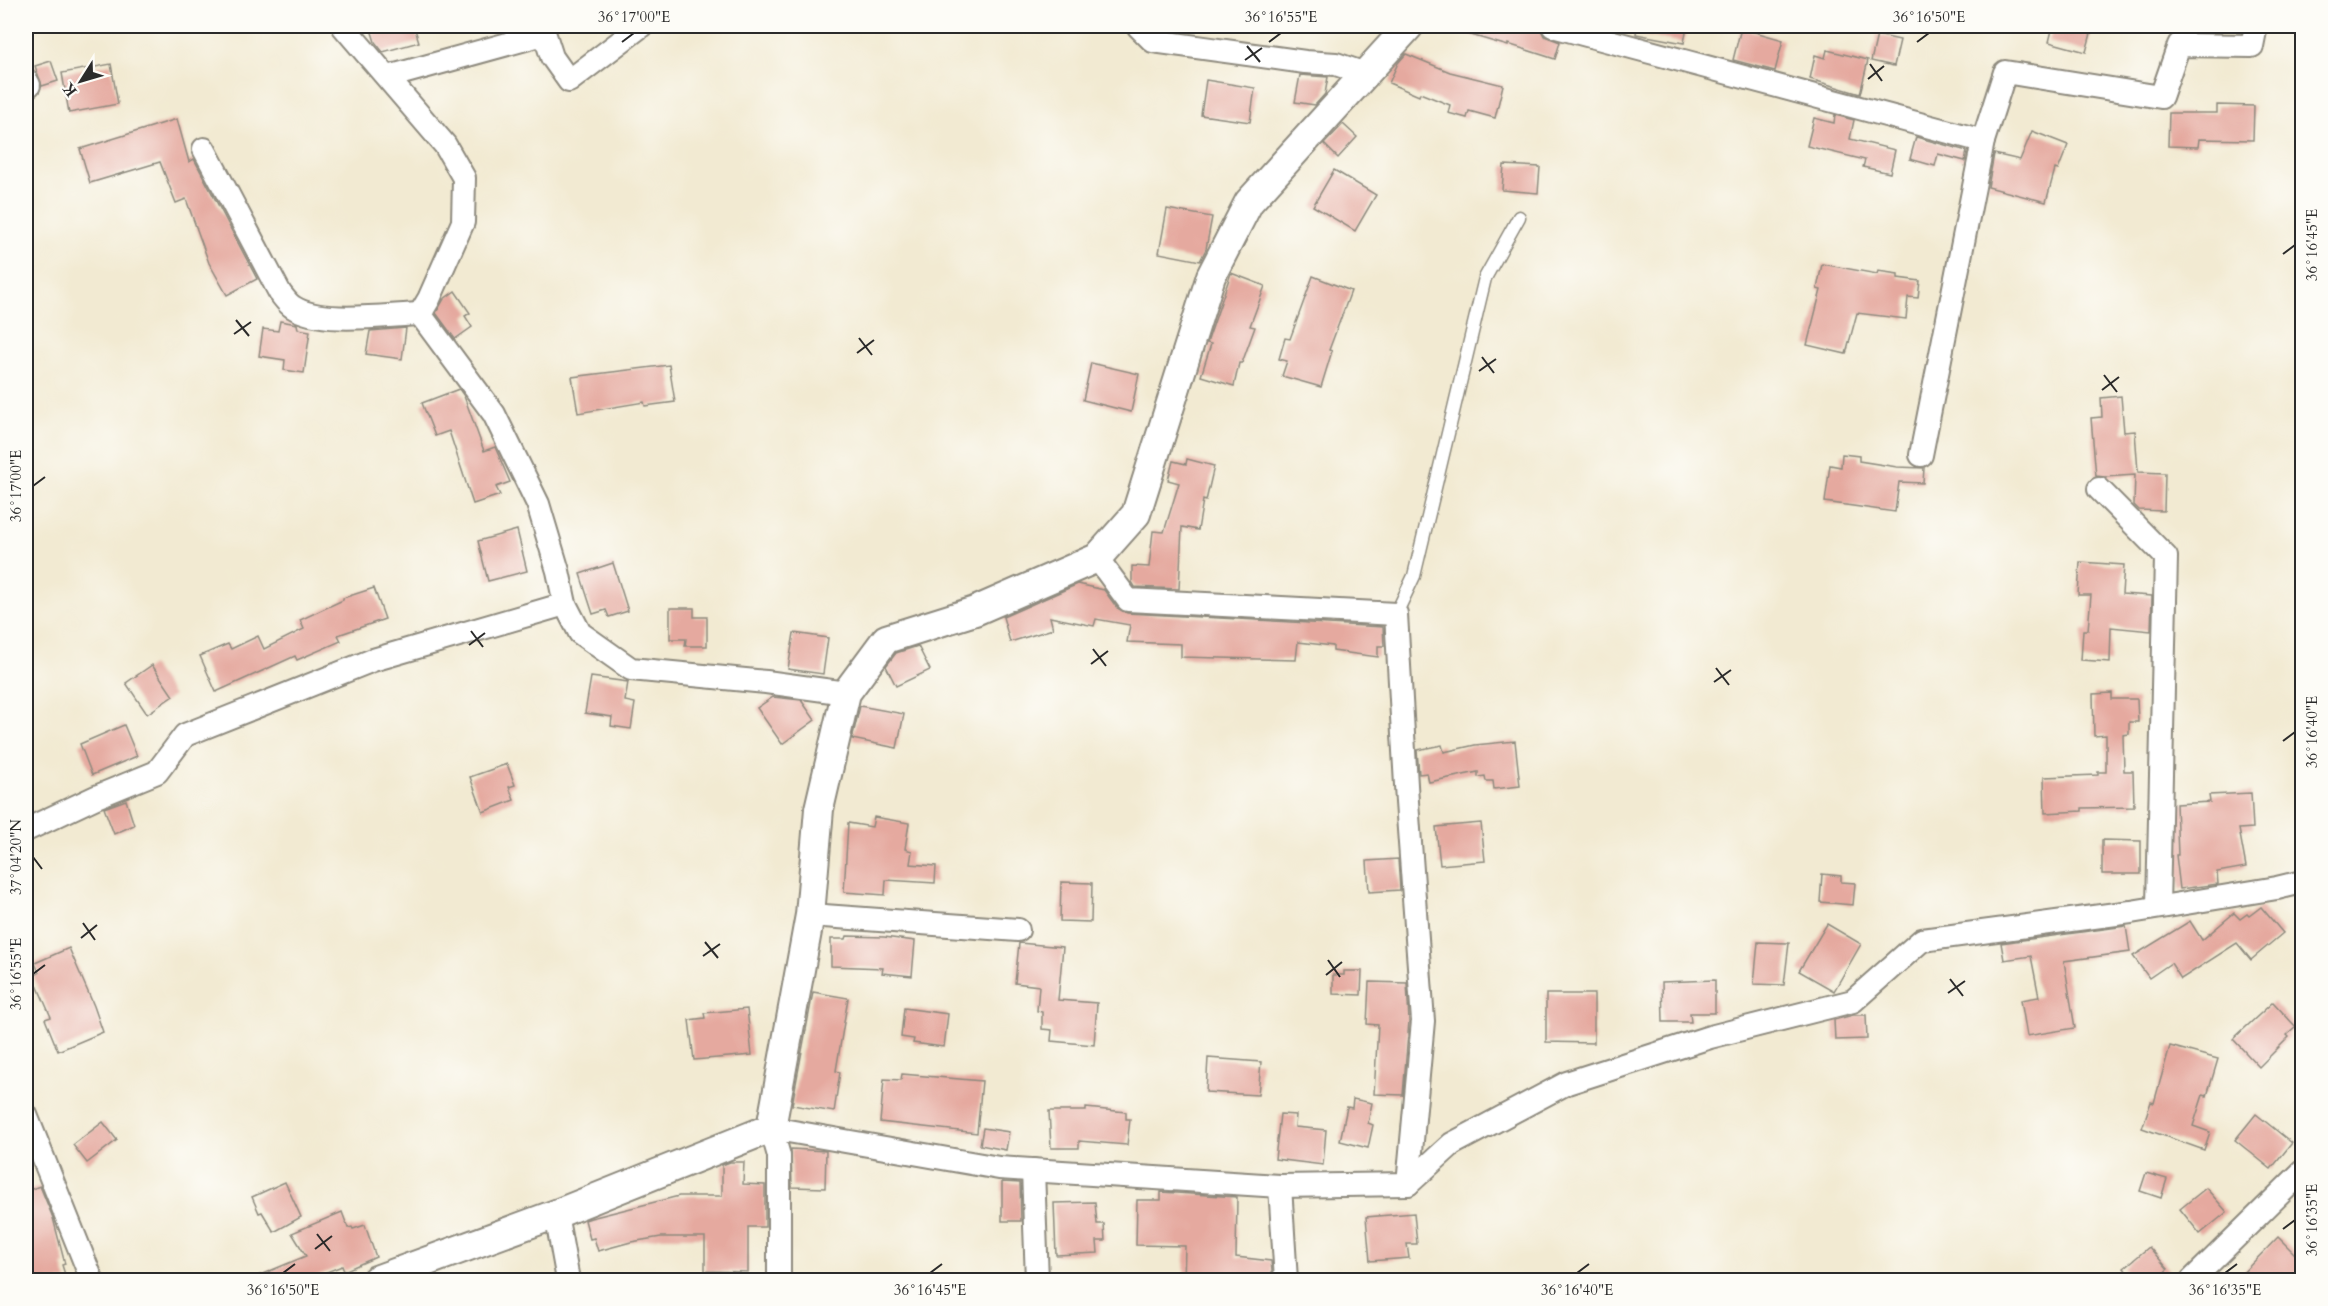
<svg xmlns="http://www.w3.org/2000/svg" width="2328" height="1306" viewBox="0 0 2328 1306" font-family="Cardo,serif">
<rect width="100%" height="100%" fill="#fdfcf7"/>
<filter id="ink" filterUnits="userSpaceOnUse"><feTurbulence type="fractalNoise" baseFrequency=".0167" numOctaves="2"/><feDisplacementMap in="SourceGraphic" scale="12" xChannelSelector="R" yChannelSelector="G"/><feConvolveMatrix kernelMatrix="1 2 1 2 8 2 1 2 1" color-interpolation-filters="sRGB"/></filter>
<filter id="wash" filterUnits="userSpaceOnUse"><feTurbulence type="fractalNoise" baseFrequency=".008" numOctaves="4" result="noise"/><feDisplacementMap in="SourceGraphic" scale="24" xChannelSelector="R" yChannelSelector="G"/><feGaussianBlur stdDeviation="1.35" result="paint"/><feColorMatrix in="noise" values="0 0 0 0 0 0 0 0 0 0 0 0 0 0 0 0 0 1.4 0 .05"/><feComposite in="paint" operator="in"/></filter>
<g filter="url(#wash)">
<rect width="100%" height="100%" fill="#f2ead2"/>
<g id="blocks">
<g fill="#e5a99f">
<polygon points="370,26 414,26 419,42 383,52 375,42"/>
<polygon points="1454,26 1533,26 1540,28 1544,36 1560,42 1555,59 1508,44 1508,46 1454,30"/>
<polygon points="1637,26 1687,26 1684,43 1636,34"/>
<polygon points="2053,26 2093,26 2086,52 2049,42"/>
<polygon points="1741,28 1783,40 1775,71 1733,60"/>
<polygon points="1877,35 1900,40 1894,66 1871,61"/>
<polygon points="1827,50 1868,60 1860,94 1810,79 1815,55 1825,58"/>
<polygon points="1406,54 1450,72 1503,85 1495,118 1469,111 1467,118 1448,113 1450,105 1420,93 1419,96 1389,83 1398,63"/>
<polygon points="51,61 58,81 42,86 35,66"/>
<polygon points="111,64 118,104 69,113 62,73"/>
<polygon points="1300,75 1328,77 1325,94 1315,105 1295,102"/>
<polygon points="1206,80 1255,88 1250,122 1201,115"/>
<polygon points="2217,105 2254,106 2253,140 2199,139 2198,147 2168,146 2169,113 2217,113"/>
<polygon points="1835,115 1854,120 1850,139 1895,150 1890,173 1863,167 1865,160 1807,146 1814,118 1834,123"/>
<polygon points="177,119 189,162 194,159 257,279 227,295 209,263 186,199 176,203 160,162 90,183 80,149"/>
<polygon points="1343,124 1357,137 1338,158 1324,144"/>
<polygon points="2032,131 2068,145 2058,170 2055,169 2046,202 1988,187 1994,154 2020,160"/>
<polygon points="1916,137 1967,151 1965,161 1938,154 1935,166 1910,159"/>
<polygon points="1504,165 1540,167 1538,193 1502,190"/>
<polygon points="1334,170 1376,195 1355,231 1313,206"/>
<polygon points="1167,209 1212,217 1206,249 1200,261 1159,253"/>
<polygon points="1822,264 1877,274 1878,271 1898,274 1898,278 1920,281 1918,298 1908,297 1906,319 1857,313 1846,354 1807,345 1821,290 1817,289"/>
<polygon points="1231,273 1265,286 1250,326 1255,327 1242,363 1239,363 1234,386 1201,376 1211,344 1207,343"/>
<polygon points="1313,276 1351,291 1329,350 1332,351 1321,387 1282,376 1287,361 1279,359 1285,338 1290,339"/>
<polygon points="455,291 470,313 465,316 472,327 455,339 436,313 444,299"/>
<polygon points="280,321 297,324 298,329 310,331 304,373 284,370 285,360 259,356 263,329 278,331"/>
<polygon points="406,328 402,359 366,354 370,331"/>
<polygon points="1091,363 1139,374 1131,412 1083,400"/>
<polygon points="669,365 675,402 645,406 644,402 578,413 572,377"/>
<polygon points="459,389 464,396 484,451 495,447 510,482 496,487 500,495 473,504 449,431 435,436 422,403"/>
<polygon points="2121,396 2124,432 2135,431 2138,472 2165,473 2164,511 2139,510 2134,505 2135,475 2105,477 2096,476 2091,418 2102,417 2101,398"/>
<polygon points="1842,454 1859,456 1859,461 1897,467 1924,468 1923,483 1899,482 1895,512 1825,502 1830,465 1841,467"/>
<polygon points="1187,459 1214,466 1206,501 1203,500 1198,530 1182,527 1179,589 1135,587 1132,582 1132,566 1149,567 1153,531 1164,532 1179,483 1168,480 1173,461 1186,464"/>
<polygon points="517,530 527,571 488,581 478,541"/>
<polygon points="2080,562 2124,565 2122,594 2152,596 2151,631 2111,627 2110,662 2081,660 2083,630 2088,630 2091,595 2078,595"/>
<polygon points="613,563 628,611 609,617 606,610 593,614 580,574"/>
<polygon points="1078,584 1104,590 1117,608 1127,613 1383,627 1384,646 1378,646 1378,657 1333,651 1333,646 1298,642 1296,660 1181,657 1181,644 1127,642 1130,625 1096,619 1094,626 1050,617 1053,629 1010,642 1003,617"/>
<polygon points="374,588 385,619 338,635 341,641 297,660 295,656 216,692 200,656 228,644 231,649 258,636 264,649 304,629 300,620 343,600 343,598"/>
<polygon points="670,608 694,608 694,617 707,617 707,646 685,646 686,639 670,639"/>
<polygon points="794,633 828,638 823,674 788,669"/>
<polygon points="918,646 930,670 896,686 886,666 896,653"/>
<polygon points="152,665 173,696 147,714 126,683"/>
<polygon points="591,677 628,682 625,701 635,703 631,729 611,726 612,717 585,713"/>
<polygon points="2112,693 2112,699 2137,699 2138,722 2129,722 2129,734 2123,735 2124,771 2133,771 2134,807 2082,808 2082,811 2045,813 2044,777 2098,775 2098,772 2106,772 2106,735 2094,736 2093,694"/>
<polygon points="773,697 801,700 815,720 782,744 757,708"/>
<polygon points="860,706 904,714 897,748 852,739"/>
<polygon points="124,725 137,756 92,775 80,744"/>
<polygon points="1515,741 1520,786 1494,789 1493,781 1486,781 1485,776 1478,777 1478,772 1429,782 1427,773 1419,774 1417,750 1442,745 1444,752 1475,745"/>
<polygon points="507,764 515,785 509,787 514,800 483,812 470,777"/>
<polygon points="2251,793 2253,828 2239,829 2246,867 2217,872 2218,884 2180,889 2176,855 2178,855 2176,804 2210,802 2209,795"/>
<polygon points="126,800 134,825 114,834 104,808"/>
<polygon points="874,817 909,823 905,849 912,851 910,864 936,866 935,883 886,880 885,895 844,892 848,823 872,827"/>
<polygon points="1481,823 1485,861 1440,865 1436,827"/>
<polygon points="2102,840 2141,841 2141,874 2102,874"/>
<polygon points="1398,859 1400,890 1369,892 1367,861"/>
<polygon points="1822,874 1841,876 1841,882 1855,883 1853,905 1820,902"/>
<polygon points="1061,882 1092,883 1091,922 1060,921"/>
<polygon points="2261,907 2283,933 2251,960 2237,943 2181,979 2171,963 2149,978 2133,956 2190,921 2202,940 2234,913 2240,919 2247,914 2249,916"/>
<polygon points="1827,924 1861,944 1834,991 1799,971"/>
<polygon points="2126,926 2130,952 2064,961 2075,1028 2027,1036 2021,1000 2039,997 2031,956 2004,960 2001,943"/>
<polygon points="847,936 884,937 915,941 912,976 882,973 883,968 831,966 831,939 846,939"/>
<polygon points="1758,942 1789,943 1784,985 1754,984"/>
<polygon points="1019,943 1063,947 1058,1000 1097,1003 1094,1045 1051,1041 1052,1030 1042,1029 1042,1012 1037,1011 1039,986 1015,983"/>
<polygon points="69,948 94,1006 103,1032 58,1051 45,1019 51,1017 33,976 39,973 35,963"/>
<polygon points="1344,971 1362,971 1361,995 1333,994 1333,975 1344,975"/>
<polygon points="1715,980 1715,1013 1690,1013 1691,1022 1663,1022 1662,982"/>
<polygon points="1369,982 1407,983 1409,1021 1403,1095 1374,1094 1378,1025 1367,1024"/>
<polygon points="813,992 848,998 836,1071 840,1072 834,1112 792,1105"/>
<polygon points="1546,994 1594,994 1594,1043 1546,1042"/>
<polygon points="2273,1002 2296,1027 2287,1035 2289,1037 2259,1067 2233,1039"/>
<polygon points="904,1008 948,1014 944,1047 913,1043 914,1039 901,1037"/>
<polygon points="747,1009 752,1055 694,1060 689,1020 705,1018 704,1013"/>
<polygon points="1853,1015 1866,1015 1867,1039 1835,1040 1834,1020"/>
<polygon points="2170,1046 2218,1059 2207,1096 2203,1095 2193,1126 2210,1132 2204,1150 2142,1128 2151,1102 2154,1103"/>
<polygon points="1208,1058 1261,1062 1258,1095 1206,1092"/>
<polygon points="902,1074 982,1081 977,1133 880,1122 884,1079 901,1080"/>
<polygon points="1353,1099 1372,1103 1368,1123 1373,1125 1368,1148 1340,1141 1347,1107 1352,1108"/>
<polygon points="1086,1108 1126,1112 1126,1119 1130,1119 1127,1145 1079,1141 1079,1148 1051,1148 1049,1111 1086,1111"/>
<polygon points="1280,1114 1296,1115 1295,1127 1326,1130 1323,1165 1275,1159"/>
<polygon points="2256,1114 2292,1143 2271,1169 2235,1140"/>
<polygon points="103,1122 117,1140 87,1163 73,1145"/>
<polygon points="983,1128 1009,1132 1006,1150 980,1145"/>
<polygon points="791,1149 826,1151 825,1188 792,1187"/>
<polygon points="730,1162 744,1162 743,1184 765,1185 765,1227 748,1227 748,1272 705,1271 705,1237 661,1237 631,1242 598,1251 594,1238 590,1239 585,1220 591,1218 679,1196 722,1196 722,1165"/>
<polygon points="2146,1173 2167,1179 2161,1198 2140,1191"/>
<polygon points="285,1182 301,1217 274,1232 262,1212 259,1213 252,1197"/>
<polygon points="1002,1182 1020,1183 1021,1221 1002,1221"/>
<polygon points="40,1186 53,1218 65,1264 62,1265 67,1281 29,1281 26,1266 26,1191"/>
<polygon points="2206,1188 2227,1212 2200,1234 2180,1209"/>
<polygon points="1161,1192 1237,1197 1236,1257 1271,1261 1273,1281 1184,1281 1185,1246 1136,1245 1137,1200 1161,1200"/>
<polygon points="1095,1202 1097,1224 1104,1224 1105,1241 1097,1241 1098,1253 1056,1255 1054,1203"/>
<polygon points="342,1212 348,1228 352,1227 353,1229 365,1225 376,1257 344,1271 342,1266 304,1281 248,1280 306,1256 292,1233"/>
<polygon points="1414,1213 1417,1244 1407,1244 1409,1258 1370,1261 1366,1217"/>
<polygon points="2278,1237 2302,1261 2302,1266 2289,1281 2235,1281"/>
<polygon points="2149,1247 2168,1269 2154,1281 2134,1281 2124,1268"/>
</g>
</g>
</g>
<g filter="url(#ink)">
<use href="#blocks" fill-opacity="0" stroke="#8e8a7e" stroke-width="1.5"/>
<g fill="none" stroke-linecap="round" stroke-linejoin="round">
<g stroke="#8e8a7e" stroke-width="15">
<polyline id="service" points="1396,614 1414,576 1485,278 1519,217"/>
</g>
<g stroke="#8e8a7e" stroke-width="26">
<g id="minor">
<polyline points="343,26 445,145 464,178 463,222 429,299 420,314 494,414 538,504 558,571 565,604 580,633 631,669 766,682 846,693"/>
<polyline points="542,26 552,57 569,81 641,26"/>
<polyline points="1138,26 1153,41 1305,62 1336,64 1365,74"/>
<polyline points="1553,26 1983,141 2005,72 2161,97 2179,45 2252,46 2256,26"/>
<polyline points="388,77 544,34"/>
<polyline points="26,80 29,85"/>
<path d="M204,149L280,293C284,298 288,304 293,307C320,325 387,315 420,314"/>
<polyline points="1921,455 1983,141"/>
<polyline points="2099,489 2166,557 2158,906"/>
<polyline points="1097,558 1128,600 1396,614 1407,802 1423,1021 1408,1184"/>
<polyline points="26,830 96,797 157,772 185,735 373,660 565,604"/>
<polyline points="810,915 1018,930"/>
<polyline points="26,1115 92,1280"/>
<polyline points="1033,1170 1037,1280"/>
<polyline points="1280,1186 1286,1280"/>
<polyline points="556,1214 568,1280"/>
<polyline points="779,1280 779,1156 771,1128 999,1168 1280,1186 1408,1184 1452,1144 1567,1083 1710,1037 1853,1001 1922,940 2131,912 2277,888 2302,882"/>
<polyline points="2192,1280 2302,1172"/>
</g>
</g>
<g stroke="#8e8a7e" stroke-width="32">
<polyline id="tertiary" points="376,1280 556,1214 771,1128 810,915 819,809 846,693 886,639 975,611 1097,558 1136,514 1211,276 1249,202 1409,26"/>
</g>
<use href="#service" stroke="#fff" stroke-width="12"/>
<use href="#minor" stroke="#fff" stroke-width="22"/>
<use href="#tertiary" stroke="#fff" stroke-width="28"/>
</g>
</g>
<path fill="none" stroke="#2b2b2b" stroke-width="2" d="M622,42L634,33M1269,42L1281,33M1917,42L1929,33M1247,46L1260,62M1245,60L1262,48M1870,64L1882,81M1868,79L1884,66M2283,254L2295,245M236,320L249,336M234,334L251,322M859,338L872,355M857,353L874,340M1482,357L1494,373M1479,371L1496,359M2104,375L2117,392M2102,390L2119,377M33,486L45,477M471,631L483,647M469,645L485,633M1093,649L1106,666M1091,664L1108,651M1716,668L1729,685M1714,682L1731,670M2283,741L2295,732M33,857L42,869M83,923L95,940M81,938L97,925M705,942L718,958M703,956L720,944M1328,960L1340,977M33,974L45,965M1326,975L1342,962M1950,979L1963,996M1948,993L1965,981M2283,1229L2295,1220M317,1234L330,1251M315,1249L332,1236M283,1273L295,1264M930,1273L942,1264M1577,1273L1589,1264M2225,1273L2237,1264"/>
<rect width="2328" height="1306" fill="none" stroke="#fdfcf7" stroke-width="66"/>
<g transform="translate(81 81) rotate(233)" stroke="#fdfcf7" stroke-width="4.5" paint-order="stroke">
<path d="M0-4.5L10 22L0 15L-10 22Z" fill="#2b2b2b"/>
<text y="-9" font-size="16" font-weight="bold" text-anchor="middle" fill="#2b2b2b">K</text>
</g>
<rect x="33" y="33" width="2262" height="1240" fill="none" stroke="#2b2b2b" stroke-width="2"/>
<g font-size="15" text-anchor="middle" fill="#2b2b2b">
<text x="634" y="22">36°17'00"E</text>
<text x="1281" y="22">36°16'55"E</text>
<text x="1929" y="22">36°16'50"E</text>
<text transform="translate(2312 245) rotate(-90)" y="5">36°16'45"E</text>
<text transform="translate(16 486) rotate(-90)" y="5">36°17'00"E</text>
<text transform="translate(2312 732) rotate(-90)" y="5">36°16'40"E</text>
<text transform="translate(16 857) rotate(-90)" y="5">37°04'20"N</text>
<text transform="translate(16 974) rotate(-90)" y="5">36°16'55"E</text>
<text transform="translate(2312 1220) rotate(-90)" y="5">36°16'35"E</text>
<text x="283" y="1295">36°16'50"E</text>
<text x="930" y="1295">36°16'45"E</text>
<text x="1577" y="1295">36°16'40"E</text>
<text x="2225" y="1295">36°16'35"E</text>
</g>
</svg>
